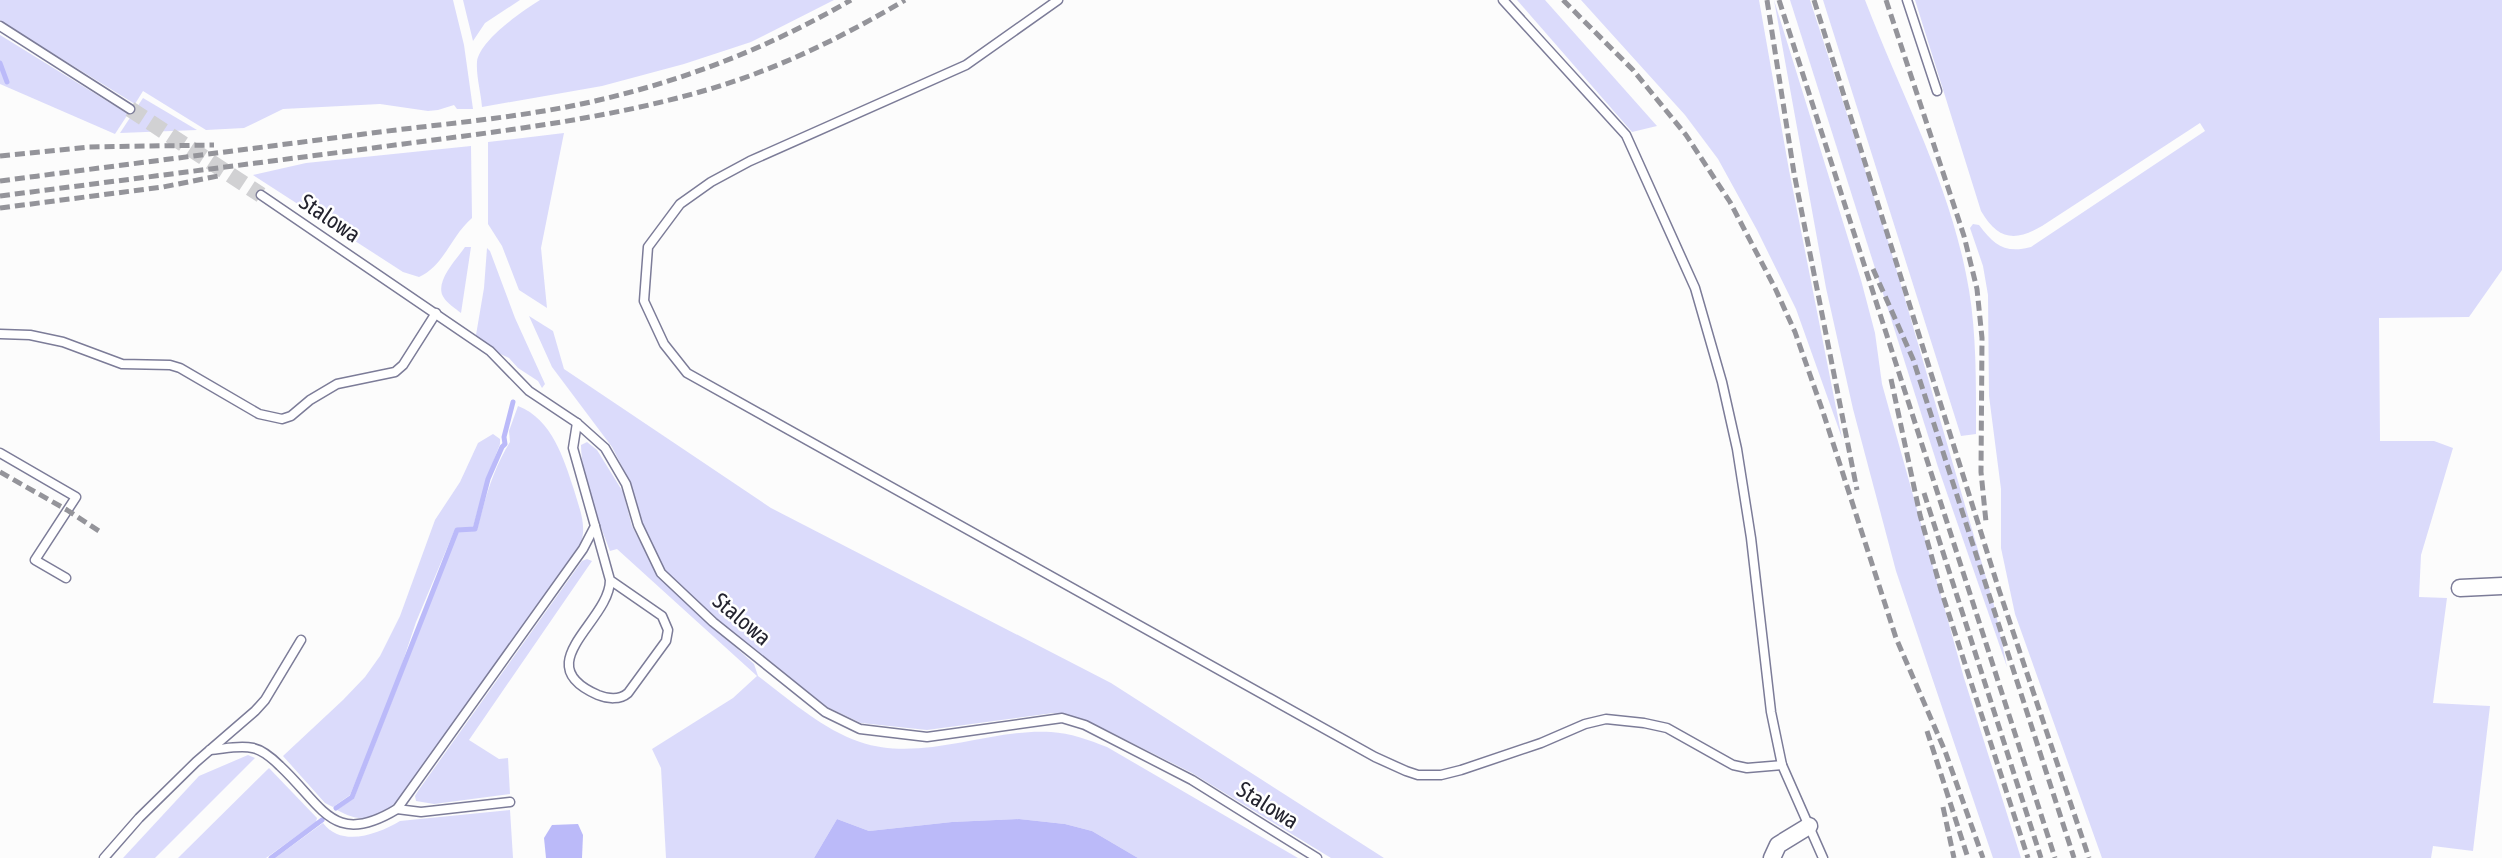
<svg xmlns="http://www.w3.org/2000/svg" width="2502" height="858" viewBox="0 0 2502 858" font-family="'Asap Condensed',sans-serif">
<rect width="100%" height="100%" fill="#fcfcfc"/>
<g fill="#dbdbfb">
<polygon points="0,0 453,0 464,45 473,109 457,109 454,105 438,110 428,111 380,104 283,109 244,128 206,130 143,91 135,104 18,32 0,20"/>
<polygon points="463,0 520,0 485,23 473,41"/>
<path d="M540,0H834L751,42L684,64L602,86L482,107C481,93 476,76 477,62C479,41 522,11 540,0Z"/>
<polygon points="1517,0 1545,0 1657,126 1632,132"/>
<polygon points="1581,0 1759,0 1789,170 1842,438 1796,309 1757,230 1718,159 1685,115"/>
<polygon points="1774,0 1861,280 1875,333 1882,384 1964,678 2021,858 1993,858 1896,571 1853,409 1826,288"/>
<polygon points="1790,0 1810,0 1889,244 1994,605 2007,667 1939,470"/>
<path d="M1823,0H1865C1900,92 1947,178 1966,274C1977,326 1976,381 1976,434L1961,436Z"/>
<path d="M1915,0H2502V270L2469,317L2379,318L2380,441H2434L2453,448L2421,555L2419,597L2447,598L2433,703L2490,706L2473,851L2433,846L2431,858H2102L2015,614L2001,548V489L1989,396L1988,295L1983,266L1970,228L1973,224L1979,225C1994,245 2005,254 2031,247L2205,131L2200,123L2042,226C2015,242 1998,240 1981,211Z"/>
<polygon points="0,35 128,114 115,134 0,84"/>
<polygon points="143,98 197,130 120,133"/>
<polygon points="564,133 541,248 547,308 519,290 502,246 488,224 488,142"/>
<path d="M471,146L472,218C451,236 444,266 419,277L403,272L253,175L306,163Z"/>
<path d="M465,247H471L461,313C456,309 448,304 444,298C433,283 457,259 465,247Z"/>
<polygon points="487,248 490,251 515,318 545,384 542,388 538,381 518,368 509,358 492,350 476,335 484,288"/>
<polygon points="529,316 553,331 564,369 771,508 1111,683 1384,858 1331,858 1192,773 1088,721 1053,713 927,730 861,723 827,707 716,618 665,571 641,524 630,482 612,447 552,367"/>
<path d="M518,406C552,419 564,459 574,490C579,508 587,524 581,543L396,805C372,819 363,824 337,810L354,798L458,532L477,530C485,499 493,469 510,442L509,431Z"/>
<polygon points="493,434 500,439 500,444 487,478 473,527 455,529 416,622 392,694 350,795 333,807 325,803 283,756 343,700 365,677 380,656 400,616 435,520 460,482 478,443"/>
<path d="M587,442L597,450L623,492L632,526L658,576L754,664L758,676C790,700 822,729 860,742C922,763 989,728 1051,732C1070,733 1089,740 1107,747L1298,858H1138L1092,831L1065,824L1019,819L952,822L869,831L837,819L814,858H666L661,768L652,749L733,698L757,676L617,549L610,551C599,523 581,475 581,445Z"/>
<polygon points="587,559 592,561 469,740 499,759 508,758 510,794 434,804 416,801 415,796 418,791 582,561"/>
<polygon points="248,755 255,758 155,858 123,858 199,776"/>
<polygon points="269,768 317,818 316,822 266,858 178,858"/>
<path d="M510,810L513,858H275L323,823C342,848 378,834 400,821Z"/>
</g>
<g fill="#bbbaf9">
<polygon points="837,819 869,831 952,822 1019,819 1065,824 1092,831 1138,858 814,858"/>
<polygon points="578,824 583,835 582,858 546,858 544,838 552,825"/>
</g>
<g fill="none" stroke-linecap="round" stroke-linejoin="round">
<g stroke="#bbbaf9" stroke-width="5">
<polyline points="0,63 7,82"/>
<polyline points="336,808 352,797 457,530 475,529 488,479 502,447 505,444 504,437 513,402"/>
<polyline points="271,858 322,820"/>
</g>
<polyline stroke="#d1d1d3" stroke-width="16" stroke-dasharray="16 8" stroke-linecap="butt" points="130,109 261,195"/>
<g stroke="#7c7c98" stroke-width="11">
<g id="service">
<polyline points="1058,0 966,65 750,161 711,182 680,204 648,247 644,301 664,344 687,373 1375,757 1406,771 1418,775 1441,775 1461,770 1541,743 1585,724 1606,719 1644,723 1667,728 1733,765 1747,768 1782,765"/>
<polyline points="1503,0 1626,135 1695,288 1722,382 1737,449 1751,538 1771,712 1782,765 1823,858"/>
<polyline points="1907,0 1937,91"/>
<polyline points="0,26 130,109"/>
<polyline points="261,195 490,351 529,391 577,423 605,448 626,484 638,525 661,573 713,622 825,712 860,729 927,737 1062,718 1085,725 1192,780 1317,858"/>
<polyline points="0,334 30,335 63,342 122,364 170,365 180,368 259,414 282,419 291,416 310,400 337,384 395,372 403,365 436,313"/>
<polyline points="0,453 76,497 35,560 66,578"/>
<path d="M595,526L610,580L662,616L668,630L666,641L628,693C620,700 608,699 598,695C526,664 610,622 610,580"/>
<path d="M210,750C224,749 239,745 253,748C262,750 273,759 280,766C323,806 333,848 397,809L583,549L595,526L573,448L577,423"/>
<polyline points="397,809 421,812 510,802"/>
<polyline points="104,858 139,818 196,762 255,711 265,700 301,640"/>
</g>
</g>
<g stroke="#7c7c98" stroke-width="19">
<g id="minor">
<polyline points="2460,588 2502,586"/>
<polyline points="1772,858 1778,845 1809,826"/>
</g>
</g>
<use href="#service" stroke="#fff" stroke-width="8"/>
<use href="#minor" stroke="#fff" stroke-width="16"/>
<g stroke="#94949a" stroke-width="5" stroke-dasharray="10 5" stroke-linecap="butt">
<polyline points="1563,0 1633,70 1686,135 1730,202 1775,288 1795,332 1822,409 1896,638 1945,751 1983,858"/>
<polyline points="1767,0 1794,173 1857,490"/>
<polyline points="1779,0 2055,858"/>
<polyline points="1814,0 1999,590 2089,858"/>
<polyline points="1886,0 1964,236 1977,289 1982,338 1981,472 1986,522"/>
<polyline points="0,156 89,147 214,145"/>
<path d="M0,181C121,165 242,150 364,134C439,124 521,118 595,101C686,80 770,47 851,0"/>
<path d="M0,196C124,180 249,164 373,148C483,133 596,122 703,91C774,71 841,38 905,0"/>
<polyline points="0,208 163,187 218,176"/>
<polyline points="1873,269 1913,359 2074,858"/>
<polyline points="1891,379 1920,515 1941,590 2028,858"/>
<polyline points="0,472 67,510 99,531"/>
<polyline points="1924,493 2041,858"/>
<polyline points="1927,731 1968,858"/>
<polyline points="1943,807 1954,858"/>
</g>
</g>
<g text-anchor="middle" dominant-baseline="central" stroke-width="5" stroke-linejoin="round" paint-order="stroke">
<g font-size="23" fill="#24242f" stroke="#fff">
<text transform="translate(330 218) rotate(34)">Stalowa</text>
<text transform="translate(742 619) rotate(40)">Stalowa</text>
<text transform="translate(1268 805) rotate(32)">Stalowa</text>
</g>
</g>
</svg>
